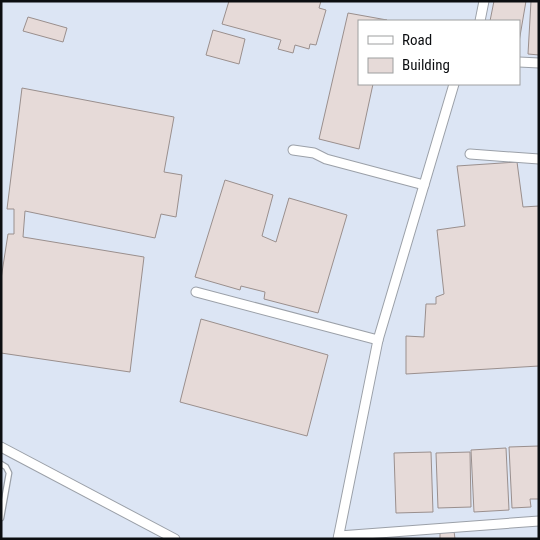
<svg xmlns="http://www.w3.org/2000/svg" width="540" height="540" viewBox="0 0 540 540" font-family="'Roboto Condensed',sans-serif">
<rect width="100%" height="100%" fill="#ecf2fb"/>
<path fill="#dce5f4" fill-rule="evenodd" d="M1,1H539V539H1ZM359,21H519V84H359Z"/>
<g fill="#e6dad8" stroke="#9a8f8d">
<polygon points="229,1 321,1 319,8 326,10 316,45 310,44 309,49 295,45 293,53 278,49 281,40 222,24"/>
<polygon points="494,1 526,1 519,42 519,21 490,21"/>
<polygon points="531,1 539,1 539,55 528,54"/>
<polygon points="348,13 387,20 359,21 359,84 373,84 359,149 319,139"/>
<polygon points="28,17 67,28 63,42 23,31"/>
<polygon points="213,30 245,39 239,64 206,55"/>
<polygon points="22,88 174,117 164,172 182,175 176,217 161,214 155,238 25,211 23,237 144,257 130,372 1,353 1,279 8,234 14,234 14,209 7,209"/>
<polygon points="517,162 523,207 539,206 539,366 406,374 406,336 424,337 426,304 436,304 436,297 444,294 437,230 465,226 457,166"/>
<polygon points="225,180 273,195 262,236 276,242 289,198 347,215 318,313 264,299 265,292 241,286 240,290 195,277"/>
<polygon points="201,319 328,355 307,436 180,402"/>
<polygon points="539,446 539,499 530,499 531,507 512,508 509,447"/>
<polygon points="506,448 509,510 474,512 471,450"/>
<polygon points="431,452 433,512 396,513 394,453"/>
<polygon points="470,452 471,507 438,508 436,453"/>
<polygon points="454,531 455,539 440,539 440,532"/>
</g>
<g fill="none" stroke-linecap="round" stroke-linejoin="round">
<g stroke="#9ba0a8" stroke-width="7">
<polyline id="service" points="1,464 6,467 9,473 1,518"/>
</g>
<g stroke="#9ba0a8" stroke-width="11">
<g id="minor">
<polyline points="480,21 484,1"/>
<polyline points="519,62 539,63"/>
<polyline points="293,150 314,153 326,159 424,185"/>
<polyline points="470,154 539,159"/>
<polyline points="196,292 378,340"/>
<polyline points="1,447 175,539"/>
<polyline points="339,536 539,521"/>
<polyline points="338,539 378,340 454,84"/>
</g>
</g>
<use href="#service" stroke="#fff" stroke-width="4.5"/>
<use href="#minor" stroke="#fff" stroke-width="9"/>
</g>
<rect width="540" height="540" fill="none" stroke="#0c0e11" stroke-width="5"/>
<rect x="358" y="20" width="162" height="65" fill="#ffffff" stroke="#9e9fa0"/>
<rect x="368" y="36" width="25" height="8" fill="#ffffff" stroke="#9e9fa0"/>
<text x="402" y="45" font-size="15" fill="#0c0e11">Road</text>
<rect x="368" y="58" width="25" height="15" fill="#e6dad8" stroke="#9e9fa0"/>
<text x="402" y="70" font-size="15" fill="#0c0e11">Building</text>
</svg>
